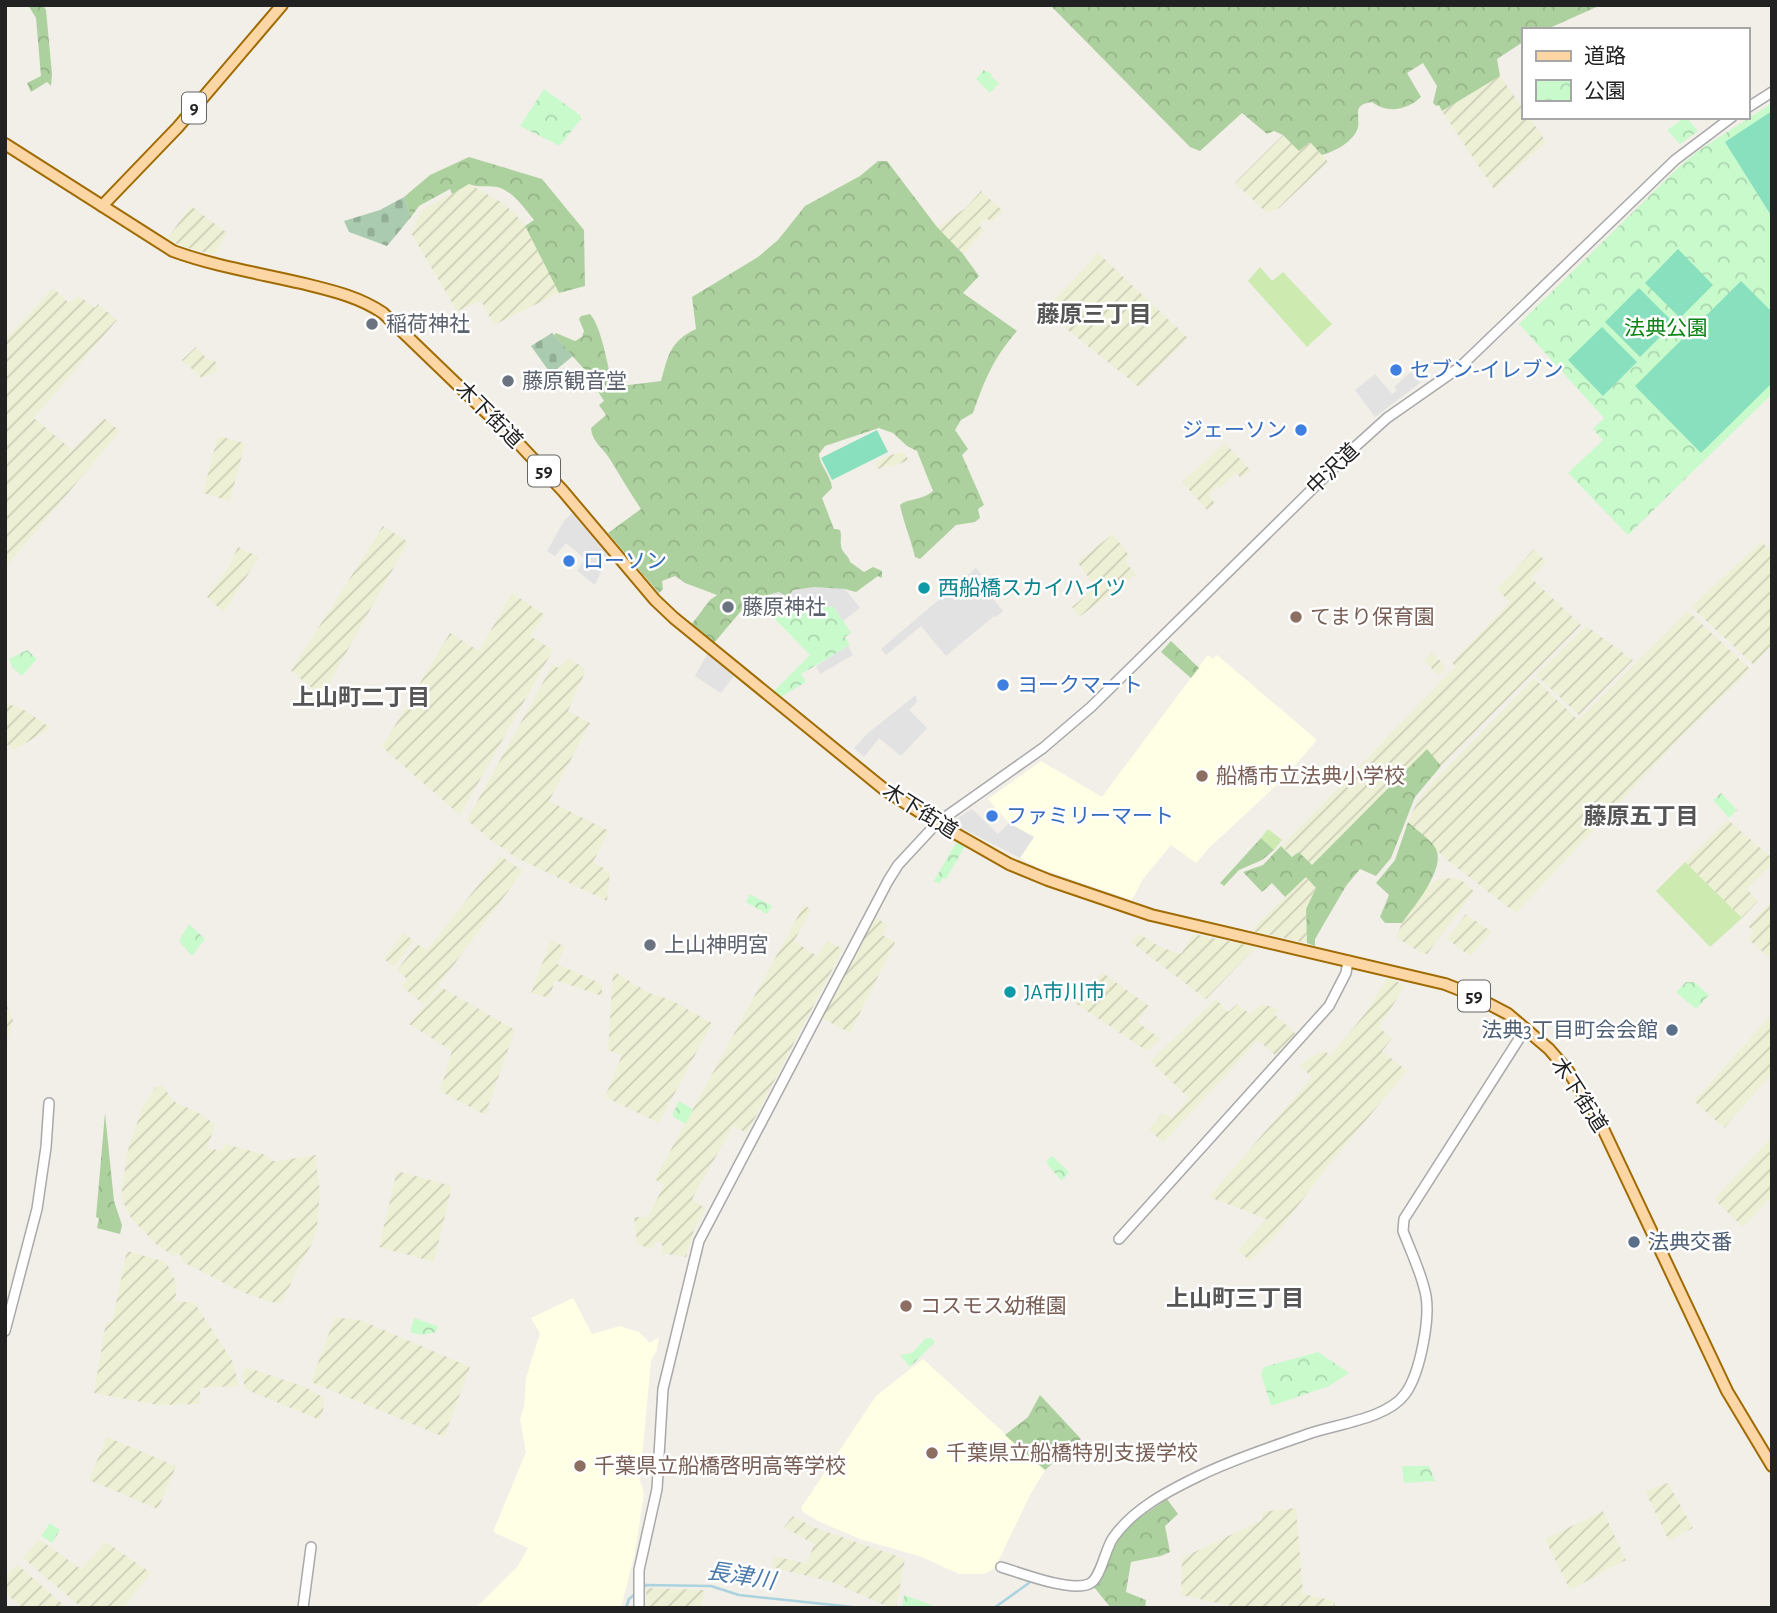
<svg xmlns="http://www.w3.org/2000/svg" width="1777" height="1613" viewBox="0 0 1777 1613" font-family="'Alegreya Sans','Noto Sans JP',sans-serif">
<defs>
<pattern id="farmland-furrows" width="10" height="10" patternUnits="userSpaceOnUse" patternTransform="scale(1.75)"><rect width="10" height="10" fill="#eef0d5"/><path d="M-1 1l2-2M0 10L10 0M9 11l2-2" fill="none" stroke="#ccceb7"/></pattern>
<pattern id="forest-crowns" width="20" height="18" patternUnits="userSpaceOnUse" patternTransform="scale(1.75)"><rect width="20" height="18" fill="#add19e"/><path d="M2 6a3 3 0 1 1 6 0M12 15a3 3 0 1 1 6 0" fill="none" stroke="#95b388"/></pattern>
<pattern id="cemetery-stones" width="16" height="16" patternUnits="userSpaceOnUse" patternTransform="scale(1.75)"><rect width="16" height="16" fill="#aacbaf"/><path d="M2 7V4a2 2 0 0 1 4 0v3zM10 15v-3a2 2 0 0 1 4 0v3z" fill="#92ae96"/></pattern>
<pattern id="park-crowns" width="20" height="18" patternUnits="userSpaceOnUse" patternTransform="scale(1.75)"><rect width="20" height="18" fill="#c8facc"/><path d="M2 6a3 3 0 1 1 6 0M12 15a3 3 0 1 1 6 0" fill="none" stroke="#acd6af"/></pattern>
</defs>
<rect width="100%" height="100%" fill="#f2efe9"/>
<g fill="#ffffe5">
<polygon points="1208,655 1213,659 1217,655 1317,740 1284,778 1209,848 1196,863 1171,845 1143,879 1132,900 1039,868 1020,858 1034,837 1009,823 988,799 1041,761 1102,797"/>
<polygon points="573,1298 592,1334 620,1326 639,1332 650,1343 659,1337 657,1350 651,1361 640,1480 644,1493 635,1553 621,1608 476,1608 518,1566 528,1548 493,1532 526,1452 520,1419 524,1407 526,1378 540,1333 531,1318"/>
<polygon points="923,1359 1045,1470 1030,1495 995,1568 984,1574 959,1574 922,1557 860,1539 818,1521 803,1512 801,1508 876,1396"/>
</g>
<g fill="url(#farmland-furrows)">
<polygon points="1500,76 1523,109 1523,117 1529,117 1546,142 1494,189 1442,111"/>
<polygon points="1283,135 1299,150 1310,141 1328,162 1279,208 1267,213 1235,183"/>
<polygon points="469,184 503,203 517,216 525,226 559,293 494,325 481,301 457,311 411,233 422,210"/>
<polygon points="981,191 1003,211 991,223 987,218 979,225 984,231 963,254 937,227 966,208"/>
<polygon points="191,206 227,233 214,255 182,246 167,239"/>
<polygon points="1098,253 1188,338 1139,387 1044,311"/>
<polygon points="53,288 69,303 79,296 95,308 98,304 117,320 34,418 72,450 104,418 120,431 5,568 5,340"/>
<polygon points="196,347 208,360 215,360 218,370 202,378 182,360"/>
<polygon points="218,436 245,443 230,501 203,493"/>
<polygon points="1225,443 1251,471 1241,478 1236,473 1220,488 1218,486 1209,494 1215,504 1207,510 1182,482"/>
<polygon points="903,452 909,460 889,468 888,465 878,469 875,463 887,456"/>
<polygon points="383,526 408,542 322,696 291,671"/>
<polygon points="1113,534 1130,557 1125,561 1136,575 1079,617 1072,607 1096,587 1077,562"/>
<polygon points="1761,542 1772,551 1772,644 1754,665 1691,607"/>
<polygon points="238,547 259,557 224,612 207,597 229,566"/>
<polygon points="1534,549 1546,562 1531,578 1581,625 1441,766 1427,750 1312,865 1299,852 1293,857 1282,846 1455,667 1452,662 1510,602 1497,589"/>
<polygon points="512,593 545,615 530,636 553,650 460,815 382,747 450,633 479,651"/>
<polygon points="1688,611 1750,669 1675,743 1516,913 1447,860 1408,822 1417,802 1429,786 1534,678 1578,720"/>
<polygon points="1586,626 1633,660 1579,715 1536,675"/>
<polygon points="1432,652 1444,665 1445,669 1439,675 1424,661"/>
<polygon points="569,658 584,668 585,672 568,711 590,723 549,801 609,831 593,862 610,872 607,901 517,858 492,841 467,820 553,664 558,668"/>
<polygon points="6,703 26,711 51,728 14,750 5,743"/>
<polygon points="1728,820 1772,858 1772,864 1747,889 1758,901 1742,918 1685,862"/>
<polygon points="501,856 523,871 424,1005 402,986 407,979 397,970 417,944 427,950"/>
<polygon points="1306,877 1316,888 1306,909 1307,943 1253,931 1254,927"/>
<polygon points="1446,878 1460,879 1474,891 1427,954 1421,953 1396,937 1402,923 1427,887 1436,880"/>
<polygon points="1772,901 1772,960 1748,939 1754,932 1748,926"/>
<polygon points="804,905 811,910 794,941 817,956 828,941 843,949 747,1133 733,1126 692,1199 706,1209 694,1229 686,1257 661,1253 663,1246 657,1241 651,1249 640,1245 637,1242 634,1217 648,1217 664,1185 655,1179"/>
<polygon points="1466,914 1492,932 1470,956 1447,939"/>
<polygon points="875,917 887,925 882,935 895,942 850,1033 822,1018"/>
<polygon points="404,933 414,941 394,967 384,959"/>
<polygon points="1139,934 1160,947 1181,954 1193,934 1256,947 1206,999 1131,942"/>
<polygon points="551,940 565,947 557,964 602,984 602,996 555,980 549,998 531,993"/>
<polygon points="613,971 649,993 671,1000 712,1023 659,1123 605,1097 622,1055 608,1050"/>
<polygon points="1103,973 1149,1006 1137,1022 1161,1039 1147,1051 1075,1003"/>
<polygon points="1388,977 1405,986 1379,1027 1392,1039 1382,1051 1407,1071 1327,1167 1275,1236 1250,1261 1238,1250 1267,1219 1209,1197 1312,1077 1299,1065 1324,1050 1330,1056 1364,1015"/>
<polygon points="441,987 515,1030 485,1115 440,1091 452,1051 409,1024"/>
<polygon points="1216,999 1228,1012 1237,1004 1250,1014 1262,1004 1273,1007 1279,1010 1274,1014 1296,1034 1275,1055 1258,1040 1163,1143 1149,1129 1163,1113 1171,1118 1189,1098 1150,1061"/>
<polygon points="5,1001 13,1020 5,1050"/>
<polygon points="1772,1014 1772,1074 1724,1128 1694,1101"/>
<polygon points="162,1085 173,1101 203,1115 215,1125 207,1148 223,1151 225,1144 266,1155 272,1161 276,1161 317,1155 316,1165 320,1191 317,1227 312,1244 299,1265 282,1303 270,1302 242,1292 183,1262 180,1254 174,1256 157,1245 131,1218 121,1198 127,1153 142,1109 155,1088"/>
<polygon points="1769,1140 1772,1142 1772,1196 1743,1227 1714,1199"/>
<polygon points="397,1171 452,1186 434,1262 379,1247"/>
<polygon points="127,1251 166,1262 177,1284 175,1302 194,1302 233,1362 239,1386 200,1388 200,1404 158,1405 94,1393 106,1322 112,1322"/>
<polygon points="335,1317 363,1321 470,1367 444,1437 311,1382"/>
<polygon points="246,1367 305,1387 324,1398 324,1407 320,1420 245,1389 242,1374"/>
<polygon points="107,1437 176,1466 158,1509 89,1480"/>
<polygon points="1668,1483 1693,1528 1669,1541 1645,1491"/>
<polygon points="1296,1508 1303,1594 1335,1601 1335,1608 1241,1608 1181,1595 1182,1558 1262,1520 1262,1512"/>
<polygon points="1603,1511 1626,1560 1570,1590 1545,1539"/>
<polygon points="793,1516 813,1527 905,1559 896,1608 891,1608 832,1582 771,1567 774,1556 807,1564 814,1544 784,1527"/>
<polygon points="39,1539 81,1569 106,1542 151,1573 123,1608 82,1608 23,1558"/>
<polygon points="18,1565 67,1608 22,1608 5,1592 5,1576"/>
<polygon points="646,1588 705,1590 700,1608 647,1608"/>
</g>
<g fill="#cdebb0">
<polygon points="1260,267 1272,281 1283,272 1332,324 1307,347 1248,281"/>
<polygon points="1268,829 1282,840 1274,850 1261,838"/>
<polygon points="1685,862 1742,918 1710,947 1656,891"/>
</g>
<g fill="url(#forest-crowns)">
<polygon points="28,5 43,5 46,10 52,74 51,86 47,82 31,92 27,83 41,76 36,18"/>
<path d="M1050,5H1601L1545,30H1523V42L1497,59L1500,76L1442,111L1439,105L1436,106L1433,103L1437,86L1423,63L1407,73L1421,97C1407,110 1388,114 1372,102C1352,105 1360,113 1358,127C1355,141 1334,152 1322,155L1310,142L1299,151L1283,135L1274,131L1267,134L1242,113L1200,151L1190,147Z"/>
<path d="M469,157L542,179L584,230L585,286L559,293L525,226L534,220C524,208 513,191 497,187C487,185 479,188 469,184L452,194L450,189L419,206L411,217L404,197L430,175Z"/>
<path d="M878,161H887L937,227L963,254L979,276L963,293L1017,331C993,359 985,379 973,413L961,420L955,430L968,449L962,455L984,505L978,509L980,518L975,522L956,525L920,559L915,557C911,539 904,524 900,505C908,498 921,501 933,491L917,451L907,446L893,433L879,428L825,446L819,454C820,467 831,475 832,488L822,498L834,529L840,530C842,536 840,540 841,545C841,553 849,555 850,562L864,572L873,567L882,571V578L878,576L856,592L845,589L788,597L767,595V605L752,598L714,643L691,625L710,600L717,595L685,583L675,576L662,581L663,589L659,593L608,533L641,509C630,493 621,477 611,461C604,448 592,443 591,428L606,415L599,405L604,401L583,368L554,335L556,333L575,341L582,337L584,331L579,319L581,316L590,314C602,327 608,369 613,387L661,381C668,356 670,341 696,329L692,297L758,257L778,240L805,206L860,176Z"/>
<polygon points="1171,641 1199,668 1191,678 1161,652"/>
<polygon points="1427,749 1441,766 1415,797 1391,858 1376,876 1360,869 1346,886 1315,939 1315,946 1307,943 1306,909 1316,888 1306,877 1285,897 1272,883 1262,892 1243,872 1263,865 1281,846 1292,857 1299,852 1312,865"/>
<path d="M1408,822C1416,830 1431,839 1436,849C1446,869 1413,908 1402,923H1385L1380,917L1389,895L1376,883L1395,860Z"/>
<polygon points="1261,838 1274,850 1262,860 1239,870 1224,886 1220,883"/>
<polygon points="105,1113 114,1201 122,1225 120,1234 97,1228 99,1218 96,1217"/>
<polygon points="1040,1395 1081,1439 1045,1470 1005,1435 1028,1417"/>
<polygon points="1167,1499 1178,1514 1165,1526 1170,1552 1161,1556 1131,1562 1126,1592 1146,1600 1145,1608 1111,1608 1093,1586 1109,1551 1130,1524"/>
</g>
<g fill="url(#cemetery-stones)">
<polygon points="404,197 411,217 387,246 349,232 344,221 380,210"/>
<polygon points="552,333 573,356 551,374 531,346"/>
</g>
<g fill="url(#park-crowns)">
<polygon points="983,70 992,74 991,77 999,83 990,93 976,79"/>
<polygon points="544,89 580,115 581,119 561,144 558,145 520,126"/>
<polygon points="1772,103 1772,394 1628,535 1568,473 1603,440 1593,429 1604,418 1519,324 1680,166 1698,151"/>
<polygon points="1686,117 1698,131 1680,144 1667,130"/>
<polygon points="818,605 834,607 851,633 845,637 850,645 801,674 806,682 780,697 774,691 810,655 769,613"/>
<polygon points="27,650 37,659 22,676 12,667 9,659"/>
<polygon points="1721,793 1737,810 1729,818 1713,800"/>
<polygon points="957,841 965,846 946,879 943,878 939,884 934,881"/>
<polygon points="750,894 772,906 767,914 746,902"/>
<polygon points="189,924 205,939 192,956 179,941"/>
<polygon points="1686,982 1694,982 1709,995 1696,1009 1676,992"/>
<polygon points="679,1101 693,1109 686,1124 673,1117 673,1113"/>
<polygon points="1052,1156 1069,1172 1062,1181 1048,1165 1047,1160"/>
<polygon points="414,1318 438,1326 436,1332 421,1335 410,1332"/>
<polygon points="926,1338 931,1338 935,1342 910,1367 900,1355 912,1353"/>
<polygon points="1318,1352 1349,1373 1329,1386 1271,1406 1261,1374 1264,1367"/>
<polygon points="1402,1466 1429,1466 1435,1481 1404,1483"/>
<polygon points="50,1523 60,1530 52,1543 41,1536"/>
<polygon points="904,1595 940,1608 902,1608"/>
</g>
<g fill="#88e0be">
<polygon points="1772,111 1772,217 1725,142"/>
<polygon points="1678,249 1713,285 1680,318 1645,283"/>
<polygon points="1741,281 1772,312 1772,383 1701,453 1635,386"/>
<polygon points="1639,288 1674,323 1640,357 1605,322"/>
<polygon points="1602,327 1637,362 1603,396 1568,360"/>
<polygon points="877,430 888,452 832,480 821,458"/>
</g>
<g fill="#e2e2e2">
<polygon points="1411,372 1420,383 1375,417 1355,390 1375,374 1392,394 1397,391 1394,387"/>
<polygon points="572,513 608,555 595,585 577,571 585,559 566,543 555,556 547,551 564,521"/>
<polygon points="976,568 981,574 976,579 1003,611 996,617 994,616 946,656 921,626 886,655 881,649"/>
<polygon points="814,587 845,589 860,608 843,621 834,607 818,605 769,613 767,595 779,592 788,597 793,590"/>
<polygon points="848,646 853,655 820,674 816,666"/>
<polygon points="709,651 736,673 721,693 695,676"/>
<polygon points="916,695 917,702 909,710 927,728 901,756 879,738 864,757 854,748 868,733"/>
<polygon points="972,809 998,834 1009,823 1034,837 1020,858 954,824 953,821"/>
</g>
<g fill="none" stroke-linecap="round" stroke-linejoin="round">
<g stroke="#aad3df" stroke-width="2.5">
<polyline points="642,1589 646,1585 711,1586 739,1595 862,1608"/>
<polyline points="626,1608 629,1599 636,1593"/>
<polyline points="994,1608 1029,1583"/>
</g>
<g stroke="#a9a9a9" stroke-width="12">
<g id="minor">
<polyline points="1747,108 1772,92"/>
<polyline points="1119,1239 1329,1006 1346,973 1348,961"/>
<polyline points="5,1331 37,1209 46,1147 49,1103"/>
<path d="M1001,1567C1021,1573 1069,1592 1089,1584C1101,1579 1105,1549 1113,1538C1133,1509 1168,1491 1199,1476C1233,1459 1272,1447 1308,1434C1336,1424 1387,1419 1405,1394C1420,1374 1430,1320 1426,1296C1422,1274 1411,1252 1403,1231L1404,1219L1526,1028"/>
<polyline points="303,1608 311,1547"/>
<polyline points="639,1608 639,1570 657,1489 663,1389 699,1241 888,881 898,865 937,823 1043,748 1091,707 1356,446 1387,418 1460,367 1675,160 1732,117"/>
</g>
</g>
<g stroke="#a06b00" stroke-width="14">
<g id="major">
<path d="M5,144L173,251C214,266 258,273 301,283C329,290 358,296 383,313L521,446L563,491L655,600L674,618L885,790L937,823L1009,864L1048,880L1151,915L1445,984L1468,993L1508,1014L1549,1049L1568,1071L1597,1116L1727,1391L1772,1466"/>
<polyline points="102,206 178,127 282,5"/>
</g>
</g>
<use href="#minor" stroke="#fff" stroke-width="9"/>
<use href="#major" stroke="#fcd6a4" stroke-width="10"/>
</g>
<g fill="#6b7280" stroke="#fff" stroke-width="2.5">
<circle cx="372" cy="324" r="7"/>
<circle cx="508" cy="381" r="7"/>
<circle cx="728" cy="607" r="7"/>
<circle cx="650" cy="945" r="7"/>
</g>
<g fill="#3f7fe0" stroke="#fff" stroke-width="2.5">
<circle cx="1396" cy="370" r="7"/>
<circle cx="1301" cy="430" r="7"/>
<circle cx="569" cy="561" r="7"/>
<circle cx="1003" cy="685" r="7"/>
<circle cx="992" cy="816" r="7"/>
</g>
<g fill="#0f9aa8" stroke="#fff" stroke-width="2.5">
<circle cx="924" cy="588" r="7"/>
<circle cx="1010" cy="992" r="7"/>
</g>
<g fill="#8d6e63" stroke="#fff" stroke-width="2.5">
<circle cx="1296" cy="617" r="7"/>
<circle cx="1202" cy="776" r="7"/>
<circle cx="906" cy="1306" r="7"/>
<circle cx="932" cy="1453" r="7"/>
<circle cx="580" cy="1466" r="7"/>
</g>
<g fill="#5c6f8a" stroke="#fff" stroke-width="2.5">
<circle cx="1672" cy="1030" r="7"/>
<circle cx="1634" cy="1242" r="7"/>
</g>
<g text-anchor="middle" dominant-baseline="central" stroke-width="5" stroke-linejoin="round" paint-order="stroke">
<g fill="#fff" stroke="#646464" stroke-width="2">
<rect x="182" y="92.5" width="24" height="31" rx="5"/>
<rect x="528" y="455.5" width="32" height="31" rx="5"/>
<rect x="1458" y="980.5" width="32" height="31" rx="5"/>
</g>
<g font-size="19" font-weight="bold" fill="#222">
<text x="194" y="108">9</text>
<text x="544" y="471">59</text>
<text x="1474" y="996">59</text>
</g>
<g font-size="21" fill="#5b616d" stroke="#fff" text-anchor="start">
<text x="386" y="324">稲荷神社</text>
<text x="522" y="381">藤原観音堂</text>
<text x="742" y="607">藤原神社</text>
<text x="664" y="945">上山神明宮</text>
</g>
<g font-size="21" fill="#0c8416" stroke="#fff">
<text x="1666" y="328">法典公園</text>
</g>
<g font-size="21" fill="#366cbe" stroke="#fff" text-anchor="start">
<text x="1410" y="370">セブン-イレブン</text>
<text x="1287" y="430" text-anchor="end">ジェーソン</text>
<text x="583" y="561">ローソン</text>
<text x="1017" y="685">ヨークマート</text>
<text x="1006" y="816">ファミリーマート</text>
</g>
<g font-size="21" fill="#222" stroke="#fff">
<text transform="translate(489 415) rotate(45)">木下街道</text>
<text transform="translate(1333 469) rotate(-44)">中沢道</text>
<text transform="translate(920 811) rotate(32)">木下街道</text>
<text transform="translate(1579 1095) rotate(57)">木下街道</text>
</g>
<g font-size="21" fill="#0d838f" stroke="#fff" text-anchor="start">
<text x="938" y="588">西船橋スカイハイツ</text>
<text x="1024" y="992">JA市川市</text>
</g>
<g font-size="21" fill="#785e54" stroke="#fff" text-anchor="start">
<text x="1310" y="617">てまり保育園</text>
<text x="1216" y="776">船橋市立法典小学校</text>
<text x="920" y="1306">コスモス幼稚園</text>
<text x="946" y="1453">千葉県立船橋特別支援学校</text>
<text x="594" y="1466">千葉県立船橋啓明高等学校</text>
</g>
<g font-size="21" fill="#4e5e75" stroke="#fff" text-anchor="end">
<text x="1658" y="1030">法典3丁目町会会館</text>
<text x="1648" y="1242" text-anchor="start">法典交番</text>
</g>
<g font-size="23" font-weight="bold" fill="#555" stroke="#fff">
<text x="1094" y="315">藤原三丁目</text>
<text x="361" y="698">上山町二丁目</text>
<text x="1641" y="817">藤原五丁目</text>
<text x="1235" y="1299">上山町三丁目</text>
</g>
<g font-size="23" font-style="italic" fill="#4a7aab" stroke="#fff">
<text transform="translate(741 1577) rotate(9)">長津川</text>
</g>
</g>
<rect width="1777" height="1613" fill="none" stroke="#222222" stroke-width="14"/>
<rect x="1522" y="28" width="228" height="91" fill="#ffffff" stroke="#a7a7a7" stroke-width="2"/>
<rect x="1536" y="51" width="35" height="10" fill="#fcd6a4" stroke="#a7a7a7" stroke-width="2"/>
<text x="1584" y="63" font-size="21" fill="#222222">道路</text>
<rect x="1536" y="80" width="35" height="21" fill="url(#park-crowns)" stroke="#a7a7a7" stroke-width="2"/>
<text x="1584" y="98" font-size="21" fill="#222222">公園</text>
</svg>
